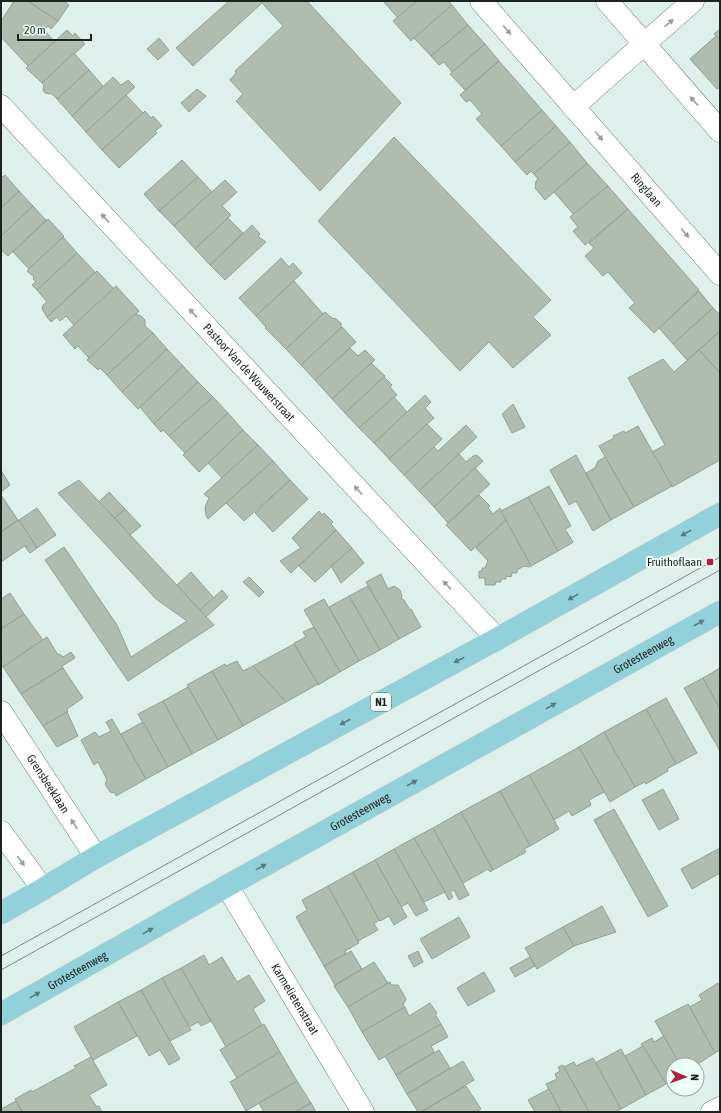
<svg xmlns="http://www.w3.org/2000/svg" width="721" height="1113" viewBox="0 0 721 1113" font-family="'Asap Condensed',sans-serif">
<rect width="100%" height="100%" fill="#def0eb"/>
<g fill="#b1bcb1" stroke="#949f94">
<polygon points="14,1 28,1 58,21 51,29 48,26 44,30 55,42 28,66 1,37 1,21"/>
<polygon points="28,1 64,1 69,5 58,21"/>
<polygon points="229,1 307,1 401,103 320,191 236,101 243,94 230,80 236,73 235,71 283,26 262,3 193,66 176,48"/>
<polygon points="385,1 417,1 398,18 384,2"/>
<polygon points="417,1 448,1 452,5 411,41 393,21"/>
<polygon points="452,5 468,25 431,56 414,38"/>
<polygon points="468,25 485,44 452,72 444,62 439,65 431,56"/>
<polygon points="720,29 720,40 714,34"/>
<polygon points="67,30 73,36 75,33 85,44 42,83 26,68"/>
<polygon points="716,36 720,40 720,87 717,89 690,59"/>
<polygon points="159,38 169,50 158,60 147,49"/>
<polygon points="485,44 499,61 465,90 450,74"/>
<polygon points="74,53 89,70 57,99 52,94 45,93 43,90 44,85 42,83"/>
<polygon points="499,61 542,110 501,146 476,119 482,114 470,100 466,102 460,95"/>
<polygon points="89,70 103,86 72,116 57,99"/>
<polygon points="113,77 121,85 128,80 135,87 86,132 72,116"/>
<polygon points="197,89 206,96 189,112 181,103"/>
<polygon points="126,95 143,113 102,150 86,132"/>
<polygon points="542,110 556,126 515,162 501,146"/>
<polygon points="145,111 151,118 153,116 162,126 155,131 157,133 119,168 102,150"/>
<polygon points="556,126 570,142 534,174 531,171 527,175 515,162"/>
<polygon points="394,137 551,300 533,317 551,335 513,368 489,342 460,371 318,221"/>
<polygon points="570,142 587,163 545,200 535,188 536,181 538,179 534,174"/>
<polygon points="182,160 198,177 159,211 144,194"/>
<polygon points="587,163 608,186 574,215 554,192"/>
<polygon points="5,175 19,191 1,208 1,178"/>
<polygon points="198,177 212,192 174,226 159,211"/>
<polygon points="225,180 237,192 222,206 231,215 195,249 174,226"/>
<polygon points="608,186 628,209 585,245 573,231 578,227 570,217"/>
<polygon points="19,191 33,206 1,236 1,208"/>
<polygon points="33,206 46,220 8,256 1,250 1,236"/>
<polygon points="628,209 699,290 654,333 629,308 635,303 608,272 603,276 585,256 594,248 589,243"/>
<polygon points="228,218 243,233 210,265 195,249"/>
<polygon points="48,219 64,236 29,269 13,252"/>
<polygon points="252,225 260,234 258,236 266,242 225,280 210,265"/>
<polygon points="63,237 77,253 37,290 32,285 36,282 33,279 34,277 27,271"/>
<polygon points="77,253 95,272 47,317 42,309 43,305 47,302 37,290"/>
<polygon points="281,258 289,267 293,263 302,273 256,316 239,298"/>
<polygon points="97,271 114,289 74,325 66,316 60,321 57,317 51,322 47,317"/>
<polygon points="294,281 323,314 286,349 265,328 266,327 256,316"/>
<polygon points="116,286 139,311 89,358 78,346 75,349 63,335"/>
<polygon points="699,291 713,308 673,344 659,328"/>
<polygon points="713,308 720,315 720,331 687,360 673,344"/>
<polygon points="325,312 333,319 334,318 336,319 341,323 341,328 301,365 286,349"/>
<polygon points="135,314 141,316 145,320 145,326 153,333 107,375 100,368 98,370 87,360"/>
<polygon points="342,327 356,342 315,380 301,365"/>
<polygon points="720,331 720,373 699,350"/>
<polygon points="153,333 167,349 122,392 107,375"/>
<polygon points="350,348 358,356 365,350 375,360 332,399 315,380"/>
<polygon points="167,349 183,366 138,409 122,392"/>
<polygon points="699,350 720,373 720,460 672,487 652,452 665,445 628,378 663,359 674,372"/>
<polygon points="371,363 385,376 345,413 332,399"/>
<polygon points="183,366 198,382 154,424 140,407"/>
<polygon points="384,377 392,385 390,387 397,395 359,428 345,413"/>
<polygon points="198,382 213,397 169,436 163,430 161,432 154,424"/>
<polygon points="425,395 431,402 425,408 434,418 389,459 374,443"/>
<polygon points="213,397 228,413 185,453 169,436"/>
<polygon points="394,397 407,412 374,443 359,428"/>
<polygon points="513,404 525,427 512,433 502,414"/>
<polygon points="228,413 243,430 199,472 183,455"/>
<polygon points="427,424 442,439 404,475 389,459"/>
<polygon points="466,425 477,437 419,491 404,475 434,447 438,451"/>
<polygon points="638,426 672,486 634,507 599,446 614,438 613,436 624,431 625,433"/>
<polygon points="243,430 258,445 222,478 208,463"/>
<polygon points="258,445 273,461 208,519 206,515 205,507 209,498 204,494"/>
<polygon points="459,454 466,462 473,456 477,455 483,461 434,507 419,491"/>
<polygon points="576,455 611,520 593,531 576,501 569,505 550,470"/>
<polygon points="605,457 634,507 611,520 586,473 595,468 598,461"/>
<polygon points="273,461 290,480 244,521 226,503"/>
<polygon points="475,468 490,484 448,523 434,507"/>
<polygon points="1,470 10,485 1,492"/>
<polygon points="79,480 214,625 128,681 45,560 64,547 117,625 131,657 187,621 156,599 58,493"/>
<polygon points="290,480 308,499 273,532 255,513"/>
<polygon points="549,486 571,526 565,529 573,542 572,543 558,551 528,497"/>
<polygon points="109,492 125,509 115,518 99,502"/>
<polygon points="1,495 18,520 1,532"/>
<polygon points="479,495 490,506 488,508 493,514 500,508 506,520 471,551 446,525"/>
<polygon points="528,497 558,551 531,566 501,511"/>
<polygon points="37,508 56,535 37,548 19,520"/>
<polygon points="125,509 141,526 130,535 115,518"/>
<polygon points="319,511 322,515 324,513 333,522 331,524 336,530 291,573 280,561 301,548 292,538"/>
<polygon points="19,520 37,548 30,553 25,547 27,546 26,545 1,562 1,532"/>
<polygon points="506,520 531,566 529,567 524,566 517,570 517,573 512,573 511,577 506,576 506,579 501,579 501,582 496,582 495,585 485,585 485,578 479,578 479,571 482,571 482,568 485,568 488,561 476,548"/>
<polygon points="336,530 352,548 315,582 299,566"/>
<polygon points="352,548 364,563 341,583 331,566"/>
<polygon points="191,572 214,598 200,610 177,585"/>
<polygon points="381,574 388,589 394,586 400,590 402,596 401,598 404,600 410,610 411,609 421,627 399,639 366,582"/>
<polygon points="249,577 264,592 259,597 243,582"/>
<polygon points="368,586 399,639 380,650 349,596"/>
<polygon points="222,590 228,597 206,617 200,610"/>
<polygon points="10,593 24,614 1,629 1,599"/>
<polygon points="349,596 380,650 359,661 329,607"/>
<polygon points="324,599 359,661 340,672 304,610"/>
<polygon points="24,614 43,640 3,667 1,664 1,629"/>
<polygon points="314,627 340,672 318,685 294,643 306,637 303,632"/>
<polygon points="47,637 58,655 60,654 63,657 71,652 75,658 62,666 63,668 21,694 3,667"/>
<polygon points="294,644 318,684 286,702 253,666"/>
<polygon points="237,661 243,671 253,666 286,702 243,726 212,671 225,664 226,666"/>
<polygon points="63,668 83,698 67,709 68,711 67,712 43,726 21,694"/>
<polygon points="720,668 720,709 703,678"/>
<polygon points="212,671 243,726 218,740 187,685"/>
<polygon points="703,678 720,709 720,751 684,688"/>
<polygon points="188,687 218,740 192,754 163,701"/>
<polygon points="666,698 697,753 676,764 646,709"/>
<polygon points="163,701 192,754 168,767 138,714"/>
<polygon points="646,709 676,764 667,769 668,771 646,784 645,782 635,787 604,732"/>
<polygon points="67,712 78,736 57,747 43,726"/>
<polygon points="112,719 146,779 116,796 115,793 110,792 105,784 107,780 98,762 94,765 81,740 95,732 99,737 111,731 106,722"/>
<polygon points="143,722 168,767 146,779 121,734"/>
<polygon points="604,732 635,787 610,802 579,747"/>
<polygon points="579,747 604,792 589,800 591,805 572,816 569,811 554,820 529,775"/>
<polygon points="529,775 559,829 530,846 500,791"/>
<polygon points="663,789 679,819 659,830 642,800"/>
<polygon points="500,791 530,846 524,849 526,852 493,870 461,812"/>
<polygon points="614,809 668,906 648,917 594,820"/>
<polygon points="461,812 493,870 490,872 488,869 463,883 433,828"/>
<polygon points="433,828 469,895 459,900 454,890 450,892 453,897 449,900 414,838"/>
<polygon points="414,838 445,892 424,902 394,849"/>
<polygon points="720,848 720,873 692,889 681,869"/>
<polygon points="394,849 428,910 416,916 408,903 401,907 375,860"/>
<polygon points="375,860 407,917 394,925 389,916 380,921 379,920 353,872"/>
<polygon points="353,872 379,920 374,924 378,930 358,941 328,886"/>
<polygon points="328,886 359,943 345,951 346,954 324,966 296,917 307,910 302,900"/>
<polygon points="602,906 616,932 574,946 563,927"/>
<polygon points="459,917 470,937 432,959 420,939"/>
<polygon points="563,927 574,946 537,969 525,948"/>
<polygon points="351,951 362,969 335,985 324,966"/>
<polygon points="418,951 423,962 414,967 408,956"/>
<polygon points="204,955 209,965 222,957 237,982 249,975 265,1001 253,1009 262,1025 226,1047 181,968"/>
<polygon points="530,957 535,966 515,977 510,968"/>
<polygon points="374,962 388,983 348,1007 334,986"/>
<polygon points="181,968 211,1021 201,1026 198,1022 189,1027 162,978"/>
<polygon points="484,972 495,991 468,1006 457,988"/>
<polygon points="162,978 191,1030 170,1041 141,990"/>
<polygon points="390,982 391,985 398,985 406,999 403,1005 405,1007 362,1032 348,1007"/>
<polygon points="718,983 720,987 720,1050 715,1053 690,1007 702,1000 699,995"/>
<polygon points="141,990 180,1059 169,1065 160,1050 149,1056 118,1002"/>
<polygon points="118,1002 137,1036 93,1060 74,1027"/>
<polygon points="430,1003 437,1013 435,1014 441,1024 379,1060 362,1032 405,1007 409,1016"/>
<polygon points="688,1004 715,1053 696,1065 680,1065 655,1021"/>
<polygon points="264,1024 280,1052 237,1078 220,1050"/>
<polygon points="441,1024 448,1037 431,1046 434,1052 396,1075 385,1056"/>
<polygon points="664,1036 680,1065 673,1065 673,1079 666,1084 641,1044 652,1038 654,1042"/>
<polygon points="643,1046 666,1084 646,1095 625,1056"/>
<polygon points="621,1049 646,1095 621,1109 595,1063"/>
<polygon points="439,1050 450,1068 407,1094 396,1075"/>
<polygon points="280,1052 297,1081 246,1111 230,1082"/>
<polygon points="91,1057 107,1085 89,1095 97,1107 99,1106 102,1112 22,1112 15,1099 31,1090 32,1092 76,1068 74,1066"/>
<polygon points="593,1058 621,1109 615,1112 589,1112 564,1067 574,1062 576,1066"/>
<polygon points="463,1061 474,1080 421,1112 418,1112 407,1094"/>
<polygon points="563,1065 564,1067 589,1112 561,1112 546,1084 557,1079 555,1074 560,1071 558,1067"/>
<polygon points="297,1081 311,1103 295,1112 264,1112 259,1103"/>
<polygon points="466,1086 481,1109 476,1112 421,1112"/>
<polygon points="549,1089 561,1112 535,1112 528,1100"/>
<polygon points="16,1101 22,1112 1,1112 1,1109"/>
<polygon points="311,1103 316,1112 295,1112"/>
</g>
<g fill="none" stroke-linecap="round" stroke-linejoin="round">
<g stroke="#6a7a76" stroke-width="23">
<g id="minor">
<path id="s1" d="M1,106L497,639"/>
<polyline points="573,107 693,1"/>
<path id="s2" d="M1,712L96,857"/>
<polyline points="1,832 43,889"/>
<path id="s3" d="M227,886L363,1112"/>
<polyline points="712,1112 720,1108"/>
</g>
</g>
<g stroke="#6a7a76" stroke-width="23">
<g id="tertiary">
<path id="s4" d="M481,1L720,274"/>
<polyline points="607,1 720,131"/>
</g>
</g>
<g stroke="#cdcece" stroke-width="23">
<g id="primary">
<polyline points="1,913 43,889 96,857 497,639 720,514"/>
<path id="s5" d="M1,1014L227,886L720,612"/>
</g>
</g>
<use href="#minor" stroke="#fff" stroke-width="22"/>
<use href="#tertiary" stroke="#fff" stroke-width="22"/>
<use href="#primary" stroke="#93d1da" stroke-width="22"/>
<g stroke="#7b8784" stroke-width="1">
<polyline points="1,956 720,557"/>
<polyline points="1,970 720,570"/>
</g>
</g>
<defs><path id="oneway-solid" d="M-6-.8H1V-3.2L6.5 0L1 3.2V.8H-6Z"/></defs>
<g fill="#989c9b">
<use href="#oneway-solid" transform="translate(669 23) rotate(-42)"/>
<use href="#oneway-solid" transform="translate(507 30) rotate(49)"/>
<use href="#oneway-solid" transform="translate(694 101) rotate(-131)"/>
<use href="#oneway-solid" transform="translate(599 136) rotate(49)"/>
<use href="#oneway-solid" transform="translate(105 218) rotate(-133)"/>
<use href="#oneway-solid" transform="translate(685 233) rotate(49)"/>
<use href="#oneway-solid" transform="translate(193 313) rotate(-133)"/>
<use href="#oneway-solid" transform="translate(358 490) rotate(-133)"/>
<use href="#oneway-solid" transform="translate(447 585) rotate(-133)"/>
<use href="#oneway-solid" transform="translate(74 824) rotate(-123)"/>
<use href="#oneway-solid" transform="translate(21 861) rotate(54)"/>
</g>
<g fill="#577a7d">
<use href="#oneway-solid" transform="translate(686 533) rotate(151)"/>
<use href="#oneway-solid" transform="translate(573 597) rotate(151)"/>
<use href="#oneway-solid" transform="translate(699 623) rotate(-29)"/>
<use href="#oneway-solid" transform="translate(459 660) rotate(152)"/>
<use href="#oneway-solid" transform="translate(551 706) rotate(-29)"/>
<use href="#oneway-solid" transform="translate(345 722) rotate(152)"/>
<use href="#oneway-solid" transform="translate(412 783) rotate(-29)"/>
<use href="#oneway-solid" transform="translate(261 867) rotate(-29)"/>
<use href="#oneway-solid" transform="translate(148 931) rotate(-29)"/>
<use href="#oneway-solid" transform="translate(35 995) rotate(-29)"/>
</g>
<rect fill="#b3213d" stroke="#ebfef8" stroke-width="1.5" x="706" y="558" width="8" height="8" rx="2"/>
<g text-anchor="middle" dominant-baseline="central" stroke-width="4" stroke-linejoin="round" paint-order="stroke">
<rect fill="#ebfef8" stroke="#596461" stroke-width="1" x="371" y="693" width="20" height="18" rx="3"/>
<g font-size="11" font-weight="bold" fill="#1b2220">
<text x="381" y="702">N1</text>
</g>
<g font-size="12" fill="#1b2220" stroke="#ebfef8">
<text stroke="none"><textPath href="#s4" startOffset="251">Ringlaan</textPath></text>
<text stroke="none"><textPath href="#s1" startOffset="364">Pastoor Van de Wouwerstraat</textPath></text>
<text stroke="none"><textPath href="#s5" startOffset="736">Grotesteenweg</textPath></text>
<text stroke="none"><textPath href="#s2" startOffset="86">Grensbeeklaan</textPath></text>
<text stroke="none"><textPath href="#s5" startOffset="412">Grotesteenweg</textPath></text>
<text stroke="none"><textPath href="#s5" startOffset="88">Grotesteenweg</textPath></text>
<text stroke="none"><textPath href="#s3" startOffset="132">Karmelietenstraat</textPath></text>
</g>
<g font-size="12" fill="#1b2220" stroke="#ebfef8" text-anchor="end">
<text x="702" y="562">Fruithoflaan</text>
</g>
</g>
<rect width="721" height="1113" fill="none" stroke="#1b2220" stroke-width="4"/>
<g transform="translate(685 1077) rotate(92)"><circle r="19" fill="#ebfef8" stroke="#98a6a2"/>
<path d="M0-3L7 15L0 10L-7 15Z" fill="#b3213d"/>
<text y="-6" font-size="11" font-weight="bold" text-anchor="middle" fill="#1b2220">N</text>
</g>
<path d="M18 34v6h73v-6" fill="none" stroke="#1b2220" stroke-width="2"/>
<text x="24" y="34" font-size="12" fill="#1b2220" stroke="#ebfef8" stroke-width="3" paint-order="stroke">20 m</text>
</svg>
